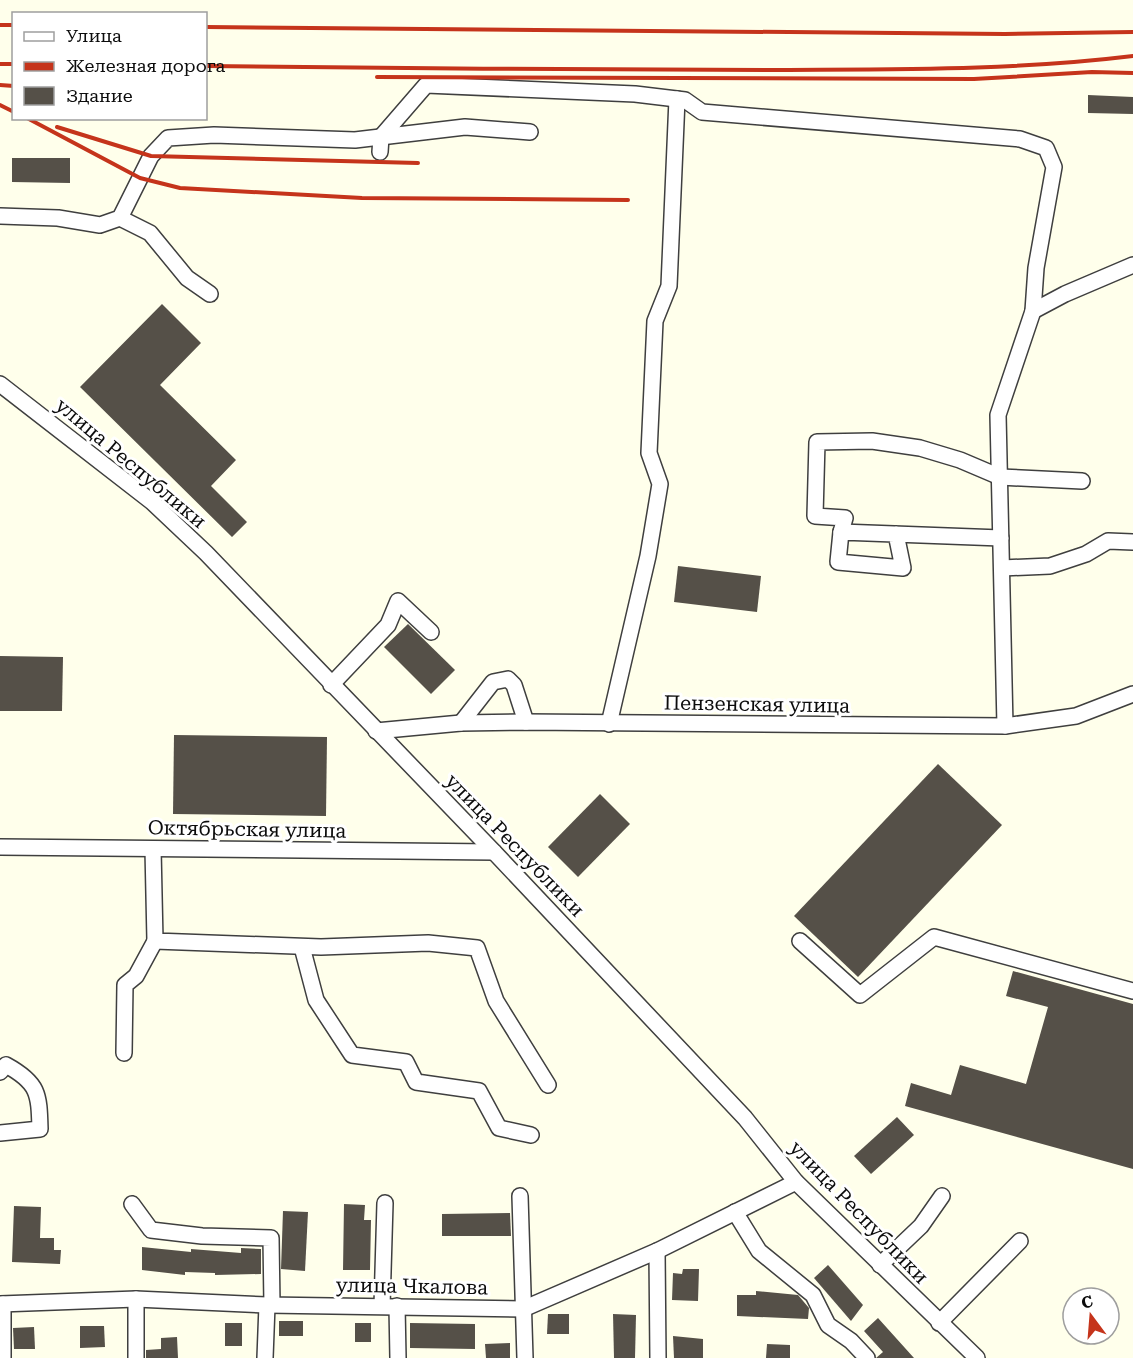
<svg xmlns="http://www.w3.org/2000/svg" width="1133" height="1358" viewBox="0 0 1133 1358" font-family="'Roboto Serif',serif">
<rect width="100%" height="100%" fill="#ffffeb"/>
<g fill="#555048">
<polygon points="1088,95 1133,97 1133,114 1088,113"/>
<polygon points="12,158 70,158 70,183 12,182"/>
<polygon points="162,304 201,343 160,385 236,460 211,486 247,522 232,537 80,387"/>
<polygon points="678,566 761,576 757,612 674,602"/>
<polygon points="408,624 455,670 431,694 384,647"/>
<polygon points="0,656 63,657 62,711 0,711"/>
<polygon points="174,735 327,737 326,816 173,814"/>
<polygon points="938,764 1002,825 858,977 794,916"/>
<polygon points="600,794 630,824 578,877 548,847"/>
<polygon points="1013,971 1133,1004 1133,1169 905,1106 911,1083 951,1095 960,1065 1026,1084 1048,1007 1006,996"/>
<polygon points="897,1117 914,1135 871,1174 854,1156"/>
<polygon points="344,1204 365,1205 364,1220 371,1220 370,1270 343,1270"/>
<polygon points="14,1206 41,1207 40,1238 54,1238 54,1250 61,1250 60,1264 12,1262"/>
<polygon points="283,1211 308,1212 305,1271 281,1269"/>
<polygon points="510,1213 511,1236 442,1236 442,1214"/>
<polygon points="142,1247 191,1252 191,1249 241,1253 241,1248 261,1249 261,1274 215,1275 215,1273 185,1272 185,1275 142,1270"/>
<polygon points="828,1265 863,1305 851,1321 814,1278"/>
<polygon points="683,1269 699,1269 698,1301 672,1300 673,1273 682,1274"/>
<polygon points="756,1291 798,1295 809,1308 808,1319 737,1316 737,1295 756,1295"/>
<polygon points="548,1314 569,1314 569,1334 547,1334"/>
<polygon points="613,1314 636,1315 635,1358 614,1358"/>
<polygon points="878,1318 914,1358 876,1358 883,1352 864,1331"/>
<rect x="279" y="1321" width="24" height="15"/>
<rect x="225" y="1323" width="17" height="23"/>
<rect x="355" y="1323" width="16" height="19"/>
<polygon points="410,1323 475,1324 475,1349 410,1348"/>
<polygon points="80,1326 104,1326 105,1347 80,1348"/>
<polygon points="34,1327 35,1349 14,1349 13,1328"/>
<polygon points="673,1336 703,1339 703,1358 674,1358"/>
<polygon points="177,1337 178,1358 146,1358 146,1350 161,1349 161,1338"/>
<polygon points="510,1343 510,1358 486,1358 485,1344"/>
<polygon points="767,1344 790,1345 790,1358 766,1358"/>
</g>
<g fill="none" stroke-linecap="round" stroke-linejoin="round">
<g stroke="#3f3f3f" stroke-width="18">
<g id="minor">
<polyline points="380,152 381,137 426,85 635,94 685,100 702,112 1020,139 1046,148 1054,167 1036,268 1033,311 998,415 1005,726"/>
<polyline points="0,216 58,218 100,225 120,218 151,156 168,138 214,135 355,140 465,127 530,132"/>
<polyline points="120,218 150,233 187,278 210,294"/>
<polyline points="1033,311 1065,294 1133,265"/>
<polyline points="0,384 152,502 206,553 494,852 745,1118 796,1182 977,1358"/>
<polyline points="841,532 845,518 815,516 817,442 872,441 920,448 960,460 1000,477 1082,481"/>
<polyline points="896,534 903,568 838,562 841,532 1001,538"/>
<polyline points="1002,568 1050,566 1086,554 1108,541 1133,542"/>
<polyline points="331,685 388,625 398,601 431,632"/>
<polyline points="461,723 493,682 508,679 514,685 526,722"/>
<polyline points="609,724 648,556 660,484 649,453 655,321 669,286 677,99"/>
<polyline points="376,731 461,723 526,722 1005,726 1076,716 1133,694"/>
<polyline points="0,847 494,852"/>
<polyline points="153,849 155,941 321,947 428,943 477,948 496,1001 548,1085"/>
<polyline points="800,941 860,995 934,937 1133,991"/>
<polyline points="302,947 316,1000 352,1055 406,1062 416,1082 479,1091 499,1128 531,1135"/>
<polyline points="124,1053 125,985 136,976 155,941"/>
<path d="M0,1072L6,1065C39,1083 39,1094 40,1129L0,1133"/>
<polyline points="520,1196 525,1358"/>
<polyline points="132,1204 151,1230 202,1236 271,1238 272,1305"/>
<polyline points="735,1212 759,1251 813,1295 828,1325 851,1341 867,1358"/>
<polyline points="657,1251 658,1358"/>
<polyline points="880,1265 921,1226 942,1196"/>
<polyline points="0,1304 136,1299 267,1305 523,1309 657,1251 796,1182"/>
<polyline points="382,1306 385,1203"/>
<polyline points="397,1306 398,1358"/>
<polyline points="939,1323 1020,1241"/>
<polyline points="3,1358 3,1304"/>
<polyline points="136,1358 136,1299"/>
<polyline points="265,1358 267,1305"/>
</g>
</g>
<use href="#minor" stroke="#fff" stroke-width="15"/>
<g stroke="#c5341b" stroke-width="4">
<polyline points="0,25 14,25"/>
<polyline points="206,27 1005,34 1133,32"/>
<polyline points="0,64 14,64"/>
<path d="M206,66C392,68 579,70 765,70C888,69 1011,71 1133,56"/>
<polyline points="377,77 974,79 1092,72 1133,73"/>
<polyline points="0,85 14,86"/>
<polyline points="0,105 14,112"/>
<polyline points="27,118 140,178 180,188 362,198 628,200"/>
<polyline points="57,127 151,156 418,163"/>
</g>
</g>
<g text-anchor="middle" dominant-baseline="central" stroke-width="6" stroke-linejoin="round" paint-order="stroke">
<g font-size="20" fill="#0c0c0c" stroke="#fff">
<text transform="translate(131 463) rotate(40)">улица Республики</text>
<text transform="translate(757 704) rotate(1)">Пензенская улица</text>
<text transform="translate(247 829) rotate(1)">Октябрьская улица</text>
<text transform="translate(515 845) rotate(46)">улица Республики</text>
<text transform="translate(859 1212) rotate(46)">улица Республики</text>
<text transform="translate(412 1286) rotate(1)">улица Чкалова</text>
</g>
</g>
<rect x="12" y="12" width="195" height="108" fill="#ffffff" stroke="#9e9e9e" stroke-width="1.5"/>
<rect x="24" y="32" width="30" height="9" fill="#ffffff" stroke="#9e9e9e" stroke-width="1.5"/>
<text x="66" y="42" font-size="18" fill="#0c0c0c">Улица</text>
<rect x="24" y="62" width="30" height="9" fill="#c5341b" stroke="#9e9e9e" stroke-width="1.5"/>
<text x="66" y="72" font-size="18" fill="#0c0c0c">Железная дорога</text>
<rect x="24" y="87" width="30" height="18" fill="#555048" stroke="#9e9e9e" stroke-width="1.5"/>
<text x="66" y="102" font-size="18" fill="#0c0c0c">Здание</text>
<g transform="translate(1091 1316) rotate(344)"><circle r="28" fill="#ffffff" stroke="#9e9e9e" stroke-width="1.5"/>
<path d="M0-4.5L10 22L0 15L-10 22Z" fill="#c5341b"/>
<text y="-9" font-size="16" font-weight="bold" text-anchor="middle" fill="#0c0c0c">С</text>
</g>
</svg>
